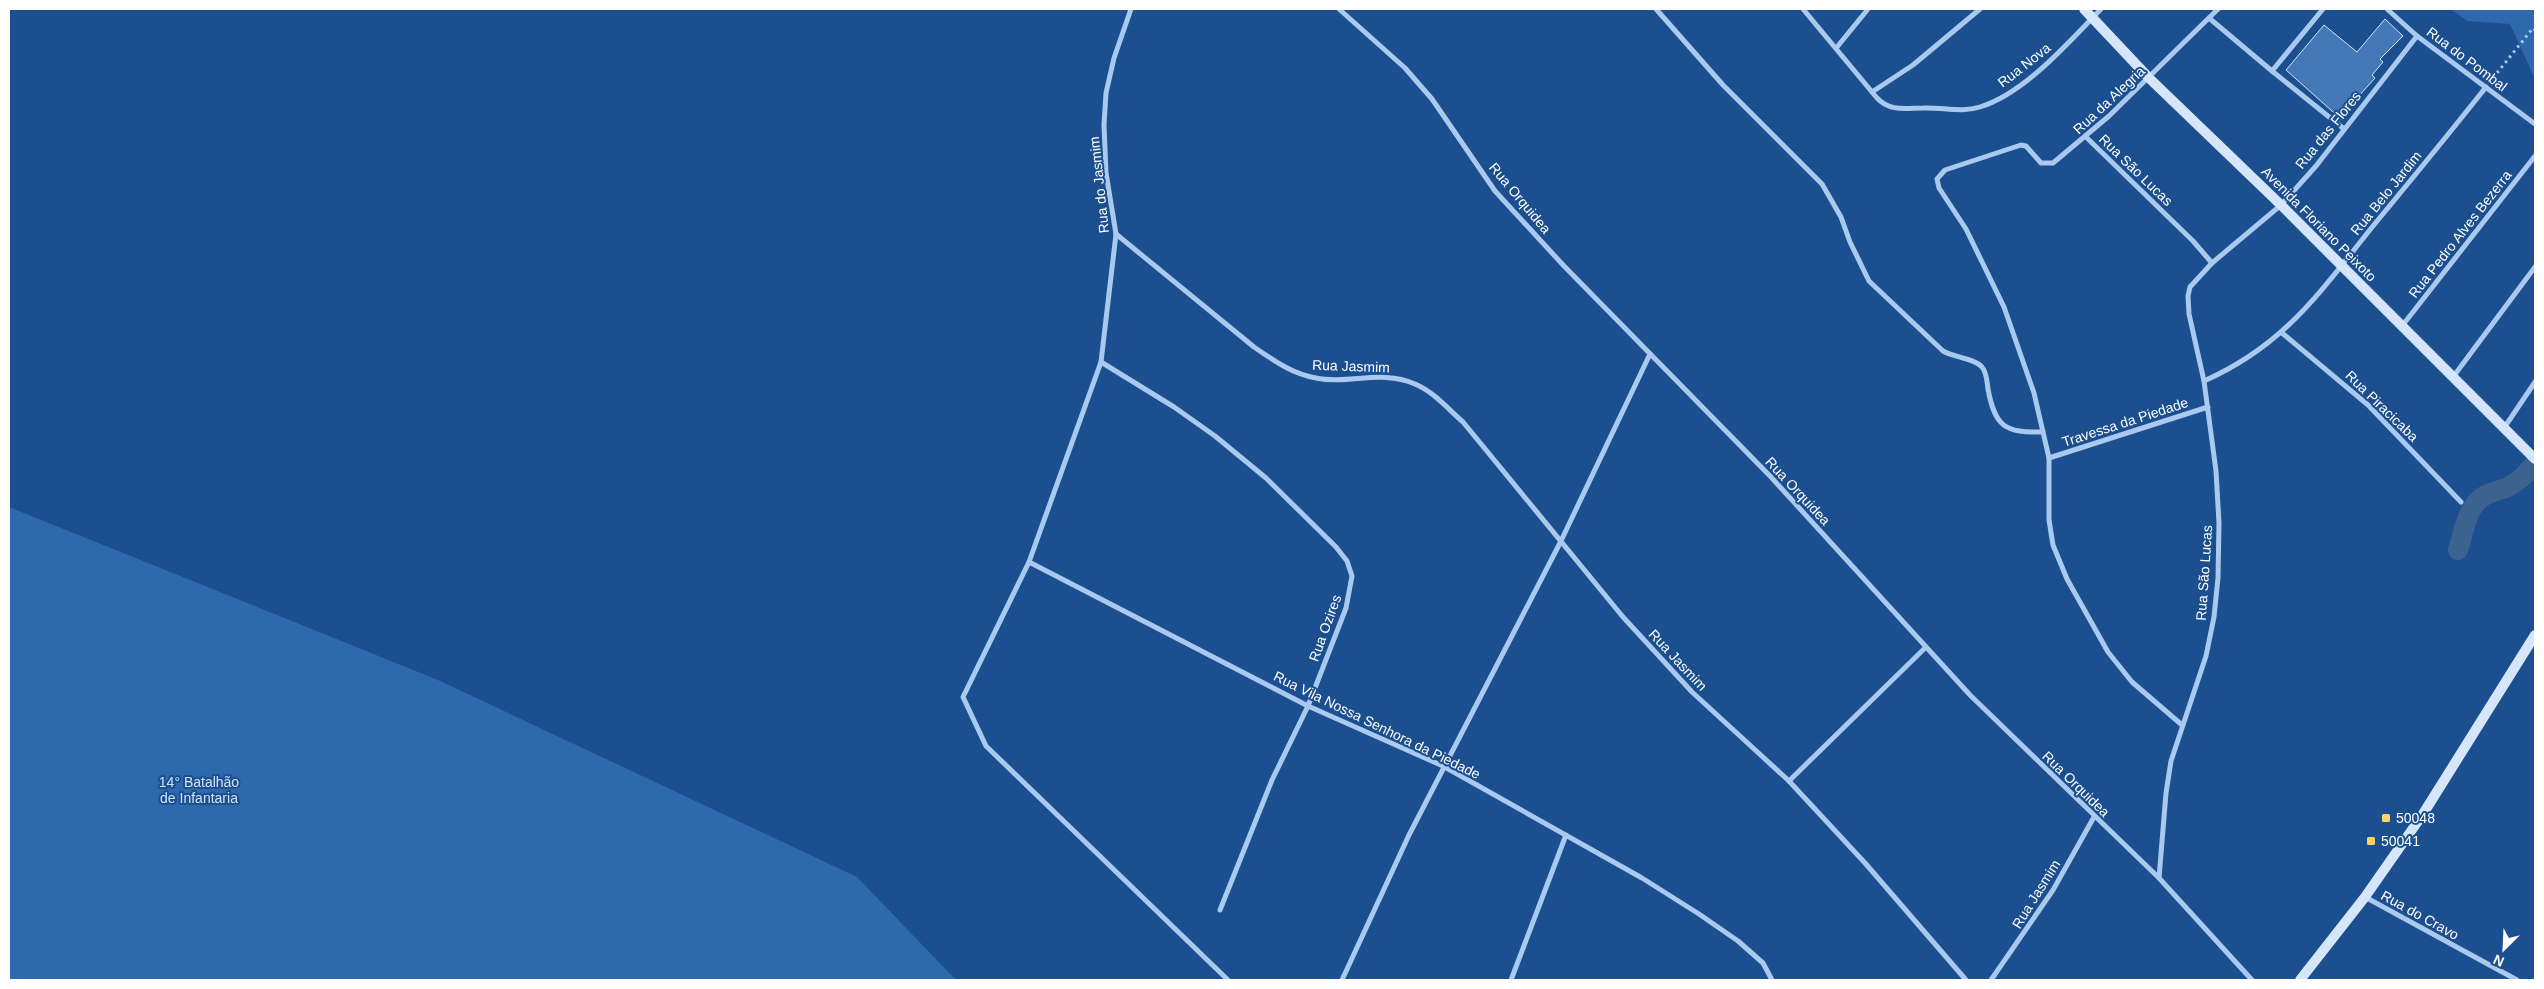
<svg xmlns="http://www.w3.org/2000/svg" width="2544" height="989" viewBox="0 0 2544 989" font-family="Helvetica,sans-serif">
<rect width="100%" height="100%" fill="#1b4f8f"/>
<g fill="#2e69ad">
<polygon points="2451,9 2535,9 2535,79 2510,24 2467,21"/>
<polygon points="9,507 438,680 857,877 956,980 9,980"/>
</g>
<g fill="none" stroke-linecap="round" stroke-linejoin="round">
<path stroke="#3c6290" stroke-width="20" d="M2458,550C2463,535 2466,513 2477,502C2485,492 2497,492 2508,487C2520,481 2527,473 2535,463"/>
</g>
<polygon fill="#4478b7" stroke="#cfe3fa" points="2385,19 2403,36 2380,59 2383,62 2372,75 2375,78 2349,107 2351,109 2342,120 2286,70 2324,25 2357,52"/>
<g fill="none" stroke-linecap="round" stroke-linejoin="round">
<polyline stroke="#a9c9ee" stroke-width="3" stroke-dasharray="2.5 4" stroke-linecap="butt" points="2493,78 2533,28 2535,30"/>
<g stroke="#a9c9ee" stroke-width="5">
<polyline points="1131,9 1114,58 1106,93 1104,125 1106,173 1116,234 1101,362 1029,562 963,697 986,746 1228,980"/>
<polyline points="1339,9 1405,68 1432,99 1495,191 1564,266 1770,476 1970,695 2159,878 2252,980"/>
<path d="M1656,9L1723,85L1822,184L1841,217L1850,242L1869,281L1943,351C1953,357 1976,359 1982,367C1987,373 1987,382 1988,389C1995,427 2005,433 2043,432"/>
<path d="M1803,9L1877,98C1890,112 1906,108 1923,108C1942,107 1962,113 1980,107C2025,93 2069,42 2101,9"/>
<polyline points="2387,9 2417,36 2535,124"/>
<polyline points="2209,18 2272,71 2323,9"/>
<polyline points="1837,47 1868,9"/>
<polyline points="2272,71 2344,129"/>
<polyline points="1872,92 1913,65 1980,9"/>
<polyline points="2086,137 2193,241 2212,263"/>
<path d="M1116,234L1254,347C1273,360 1292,374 1316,378C1349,385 1381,369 1415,384C1434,392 1448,409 1463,422L1623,617L1692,692L1789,781L1865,863L1966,980"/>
<polyline points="2402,326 2535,156"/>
<polyline points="2282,333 2368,405 2461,502"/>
<polyline points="1101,362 1174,407 1215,436 1266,478 1336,547 1347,561 1352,576 1346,608 1308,706 1272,780 1220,910"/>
<polyline points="2453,377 2535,267"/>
<path d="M2204,381C2285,345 2320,292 2373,226C2411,180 2449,134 2486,87"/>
<polyline points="2504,428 2535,382"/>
<polyline points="2049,458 2208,407"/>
<polyline points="1029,562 1308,706 1443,766 1642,878 1699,914 1738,941 1763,963 1772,980"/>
<polyline points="2182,725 2132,682 2108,652 2067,579 2053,545 2049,520 2049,458 2034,393 2004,307 1966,229 1939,188 1937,179 1945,170 2021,145 2026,146 2041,163 2053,163 2109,116 2218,9"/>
<polyline points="1789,781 1925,648"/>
<polyline points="2159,878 2166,793 2171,761 2206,656 2214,617 2218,578 2219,523 2216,471 2204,381 2189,314 2188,296 2190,287 2212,263 2281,205 2316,166 2417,36"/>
<polyline points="2365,897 2517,980"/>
<polyline points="1342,980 1409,835 1560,543 1650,354"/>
<polyline points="1511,980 1566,835"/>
<polyline points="1991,980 2053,890 2094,817"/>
</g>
<g stroke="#d6e6fa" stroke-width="10">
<polyline points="2084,9 2149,78 2281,205 2535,459"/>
<polyline points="2300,980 2365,897 2423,814 2535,635"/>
</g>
</g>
<g fill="#ffd166" stroke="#1b4f8f" stroke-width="2">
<rect x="2381" y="813" width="10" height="10" rx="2.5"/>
<rect x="2366" y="836" width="10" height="10" rx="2.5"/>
</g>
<g text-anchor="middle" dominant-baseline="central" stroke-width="4" stroke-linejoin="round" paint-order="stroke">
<g font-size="14" fill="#fff" stroke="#1b4f8f">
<text transform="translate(2467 59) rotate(37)">Rua do Pombal</text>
<text transform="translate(2024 65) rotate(-38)">Rua Nova</text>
<text transform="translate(2109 100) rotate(-43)">Rua da Alegria</text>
<text transform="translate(2328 130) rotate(-51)">Rua das Flores</text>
<text transform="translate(2136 170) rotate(44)">Rua São Lucas</text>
<text transform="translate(1099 185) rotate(-96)">Rua do Jasmim</text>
<text transform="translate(2386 193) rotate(-51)">Rua Belo Jardim</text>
<text transform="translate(1520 198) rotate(50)">Rua Orquidea</text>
<text transform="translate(2319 224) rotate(45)">Avenida Floriano Peixoto</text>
<text transform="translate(2460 234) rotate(-52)">Rua Pedro Alves Bezerra</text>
<text transform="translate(1351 366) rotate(2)">Rua Jasmim</text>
<text transform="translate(2382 406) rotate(44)">Rua Piracicaba</text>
<text transform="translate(2125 422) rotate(-18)">Travessa da Piedade</text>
<text transform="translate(1798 491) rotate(47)">Rua Orquidea</text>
<text transform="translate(2204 573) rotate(-86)">Rua São Lucas</text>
<text transform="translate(1325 628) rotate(-70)">Rua Ozires</text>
<text transform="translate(1678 660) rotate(47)">Rua Jasmim</text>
<text transform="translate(1377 725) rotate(26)">Rua Vila Nossa Senhora da Piedade</text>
<text transform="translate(2076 784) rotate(44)">Rua Orquidea</text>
<text transform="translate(2036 894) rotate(-58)">Rua Jasmim</text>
<text transform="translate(2420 915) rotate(29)">Rua do Cravo</text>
</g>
<g font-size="14" fill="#cfe3fa" stroke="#1b4f8f">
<text x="199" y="782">14° Batalhão<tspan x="199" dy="16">de Infantaria</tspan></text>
</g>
<g font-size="14" fill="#fff" stroke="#1b4f8f" text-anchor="start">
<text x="2396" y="818">50048</text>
<text x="2381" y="841">50041</text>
</g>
</g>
<rect width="2544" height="989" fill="none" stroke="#ffffff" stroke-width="20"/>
<g transform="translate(2504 949) rotate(204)" stroke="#1b4f8f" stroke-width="4" paint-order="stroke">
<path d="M0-4L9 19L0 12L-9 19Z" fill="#ffffff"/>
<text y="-8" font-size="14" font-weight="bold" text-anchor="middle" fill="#ffffff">N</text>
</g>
</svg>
